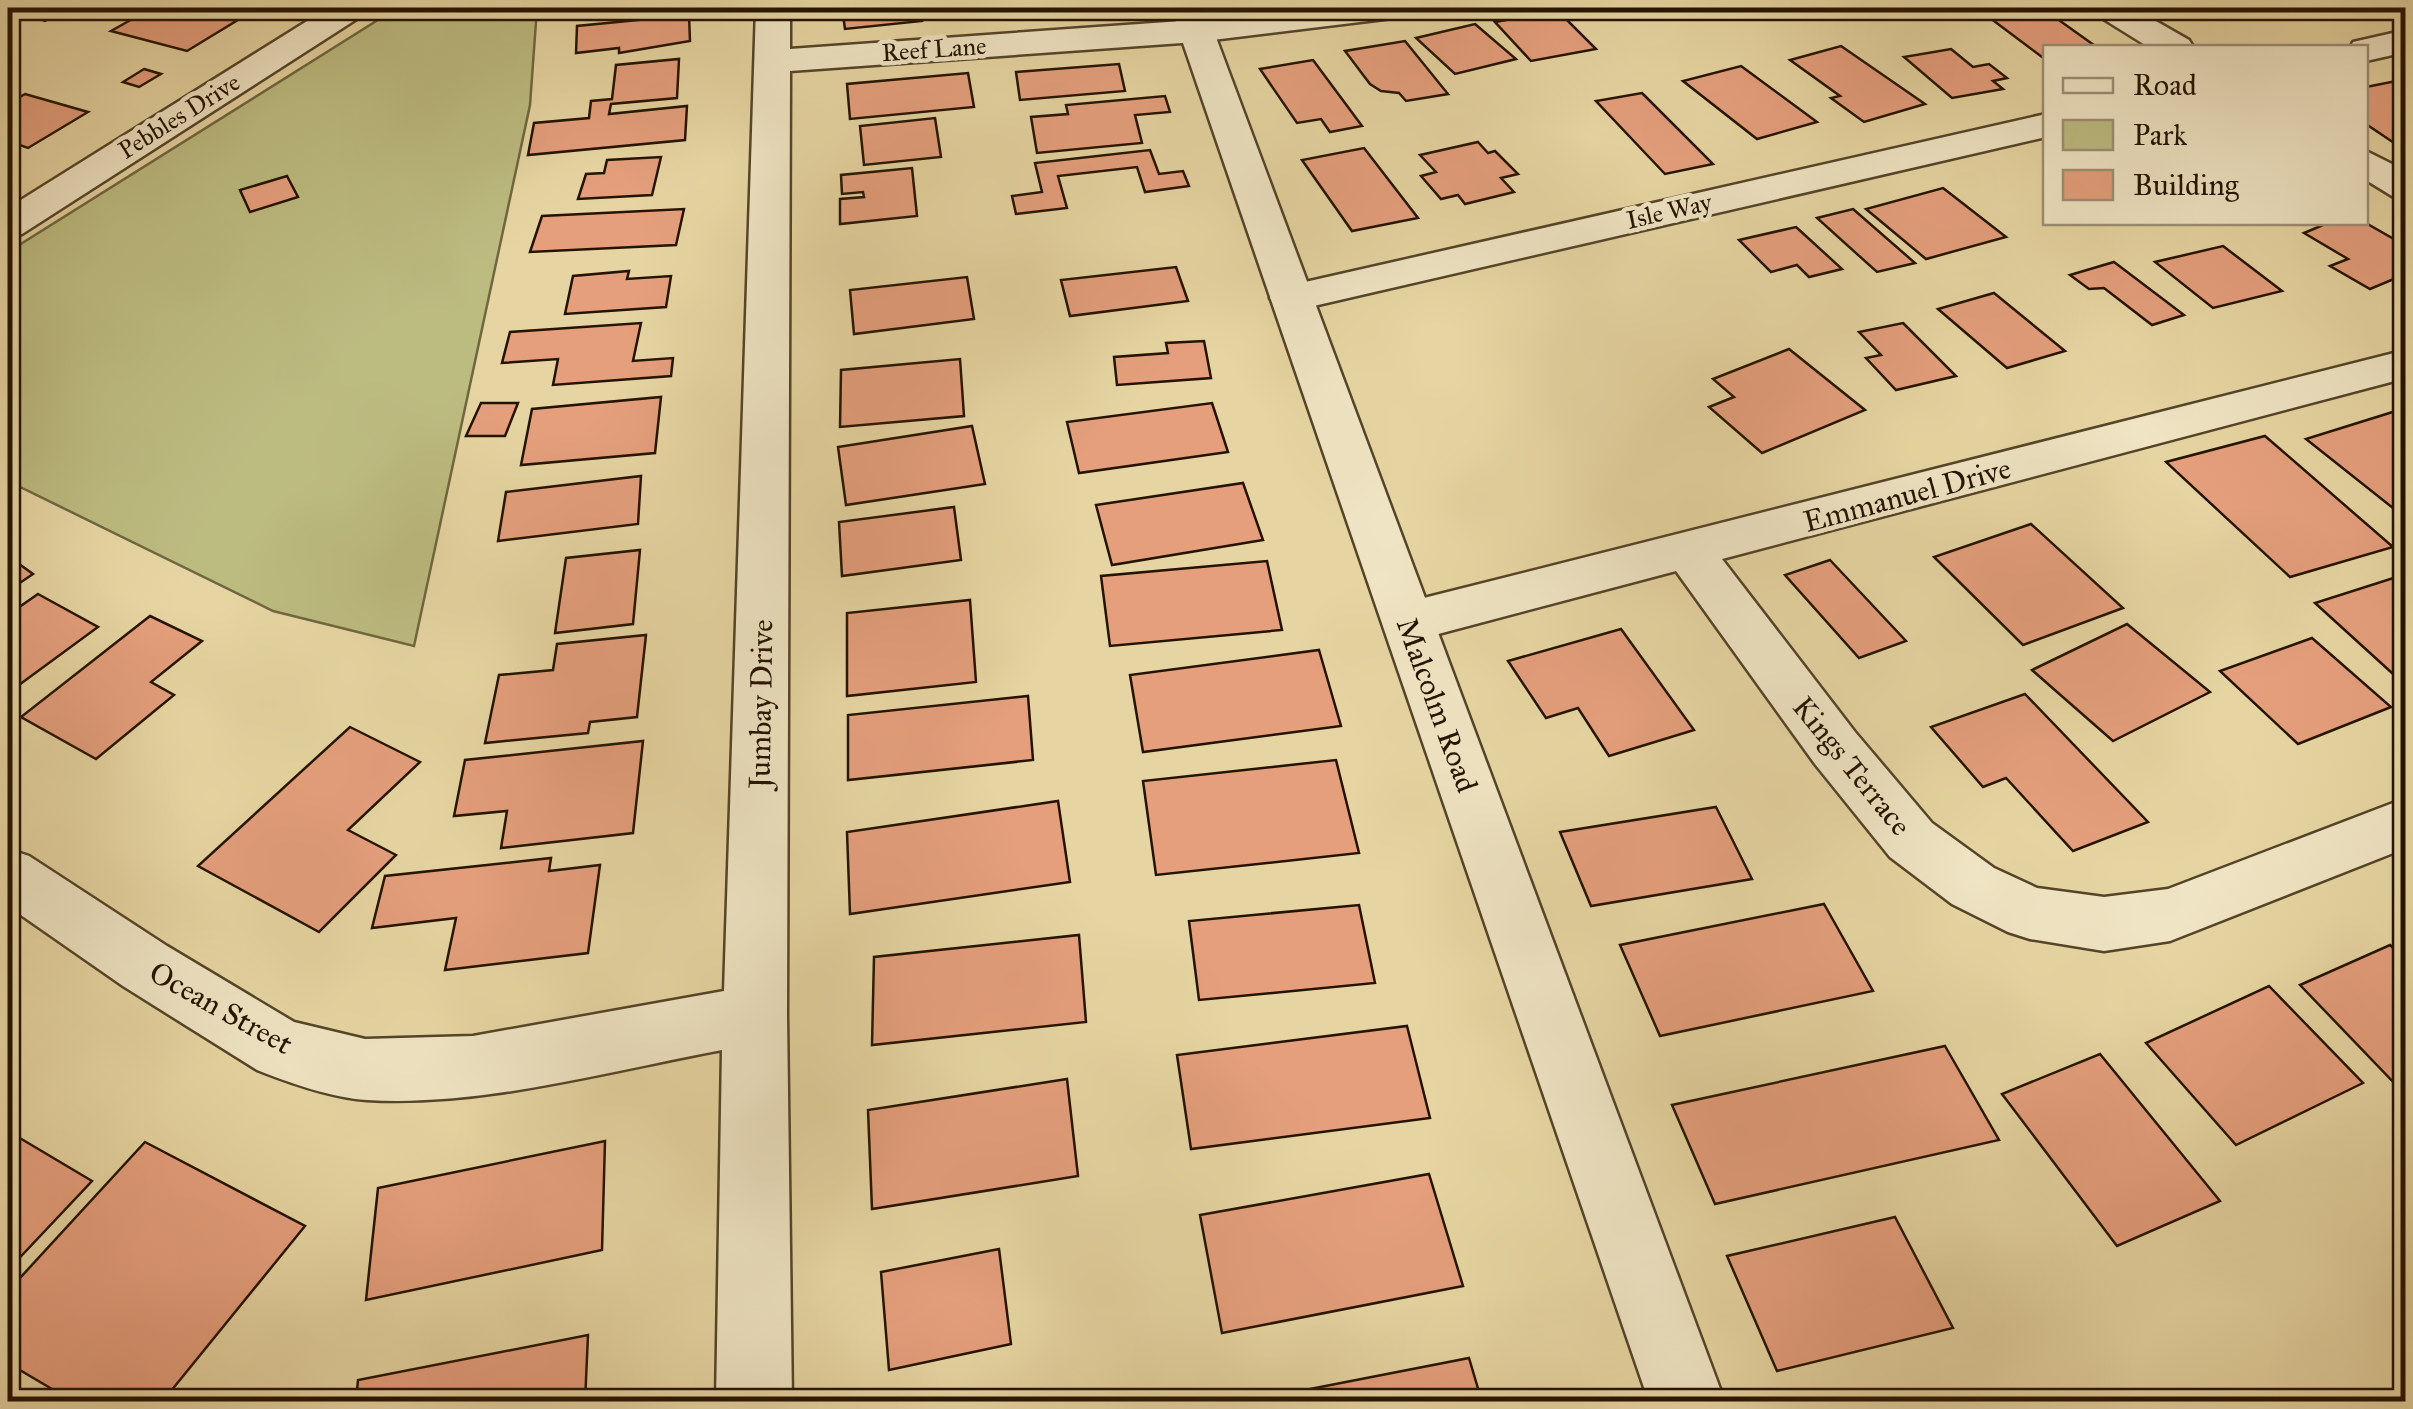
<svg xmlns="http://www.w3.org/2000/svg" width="2413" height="1409" viewBox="0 0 2413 1409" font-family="'IM FELL Great Primer',serif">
<rect width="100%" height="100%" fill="#e6d5a2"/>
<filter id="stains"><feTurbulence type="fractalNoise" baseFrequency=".002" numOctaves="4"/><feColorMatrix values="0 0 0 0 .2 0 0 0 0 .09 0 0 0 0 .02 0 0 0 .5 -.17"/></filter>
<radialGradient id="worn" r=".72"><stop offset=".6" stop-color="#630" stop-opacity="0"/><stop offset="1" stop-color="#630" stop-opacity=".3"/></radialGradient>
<polygon fill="#bcbb80" stroke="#706740" stroke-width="2.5" points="397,8 537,8 530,105 414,646 273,611 8,481 8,252"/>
<g fill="#e59f7d" stroke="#241300" stroke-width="2.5">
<polygon points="8,8 71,8 45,21"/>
<polygon points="152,8 214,8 246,15 187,51 111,31"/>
<polygon points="579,8 685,8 684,12 578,18"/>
<polygon points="842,8 919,8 922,21 845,29"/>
<polygon points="998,8 1093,8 1000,17"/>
<polygon points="2028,8 2042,8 2098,48 2046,48 2046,60 1986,15"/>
<polygon points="1558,11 1596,49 1531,61 1495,22"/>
<polygon points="689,15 690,41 619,53 619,48 576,53 577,26"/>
<polygon points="1475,24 1516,59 1455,74 1416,38"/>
<polygon points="1405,41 1448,94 1406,101 1399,93 1381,91 1370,84 1345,51"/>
<polygon points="1841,46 1925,104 1864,122 1831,98 1840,96 1790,60"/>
<polygon points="1951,49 1973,67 1989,64 2007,78 1993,81 2003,89 1952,98 1904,57"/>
<polygon points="679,59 677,98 611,104 609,114 687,106 685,140 528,155 534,123 589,118 591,101 612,99 616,65"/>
<polygon points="1313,60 1362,126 1330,132 1321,119 1297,123 1260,69"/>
<polygon points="1119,64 1125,91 1020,100 1016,72"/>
<polygon points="1741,66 1817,122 1757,139 1683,81"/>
<polygon points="144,69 161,74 139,87 123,82"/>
<polygon points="968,73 974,107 850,119 847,84"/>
<polygon points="2406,79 2406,151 2366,124 2366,87"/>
<polygon points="1642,93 1713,164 1665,174 1596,101"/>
<polygon points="25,94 88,112 28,148 8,141 12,136 8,134 8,104"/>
<polygon points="1165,96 1170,112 1135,115 1142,143 1037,153 1031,117 1068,114 1066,105"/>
<polygon points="935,118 941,157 864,165 860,126"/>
<polygon points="1478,142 1488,153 1495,151 1518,174 1501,178 1514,192 1465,204 1458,195 1441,199 1421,176 1436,172 1420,155"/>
<polygon points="1364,148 1418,218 1352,231 1302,160"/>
<polygon points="1150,150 1159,174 1183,171 1189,186 1145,192 1137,167 1058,176 1067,208 1016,214 1012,196 1042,192 1035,163"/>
<polygon points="661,157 652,195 578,199 586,174 604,173 607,160"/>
<polygon points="912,168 917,216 840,224 840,199 864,197 863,192 842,194 841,175"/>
<polygon points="287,176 298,197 250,212 240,190"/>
<polygon points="1943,188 2006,237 1926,259 1866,209"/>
<polygon points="684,209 676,245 530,252 542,216"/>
<polygon points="1853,209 1915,263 1877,272 1817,218"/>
<polygon points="2330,222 2364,222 2406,246 2406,274 2370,289 2330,266 2348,259 2304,233"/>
<polygon points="1796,227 1842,269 1809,277 1797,265 1771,272 1739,240"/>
<polygon points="2223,246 2282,291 2213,308 2155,262"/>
<polygon points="2114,262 2184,315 2152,325 2104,288 2089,289 2070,275"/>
<polygon points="1176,267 1188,301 1070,316 1061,280"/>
<polygon points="629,271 627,279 671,276 666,307 565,314 573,276"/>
<polygon points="967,277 974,319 854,334 850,290"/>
<polygon points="1994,293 2065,351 2007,368 1938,309"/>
<polygon points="641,323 633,361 673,358 671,376 553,385 558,359 502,363 510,332"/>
<polygon points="1903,323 1956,376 1896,390 1866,358 1881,355 1859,332"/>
<polygon points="1204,341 1211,378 1117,385 1114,357 1168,353 1166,343"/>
<polygon points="1789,349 1865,410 1762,453 1709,407 1734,397 1713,379"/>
<polygon points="960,359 964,416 840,427 841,370"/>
<polygon points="661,397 655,453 521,465 532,409"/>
<polygon points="481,403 518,403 505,436 466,436"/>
<polygon points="1212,403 1228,452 1079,473 1067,422"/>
<polygon points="2396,411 2406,418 2406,510 2398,512 2306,439"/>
<polygon points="972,426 985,484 846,505 838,447"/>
<polygon points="2265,436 2393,547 2290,577 2166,462"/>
<polygon points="641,476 638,524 498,541 506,492"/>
<polygon points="1243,483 1263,540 1112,565 1096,505"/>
<polygon points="954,507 961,560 842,576 839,522"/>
<polygon points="2031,524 2123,608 2023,645 1934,557"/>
<polygon points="640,550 633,624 555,633 566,558"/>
<polygon points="8,556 33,574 8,591"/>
<polygon points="1830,560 1906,641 1859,658 1785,575"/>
<polygon points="1267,561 1282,630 1110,646 1101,576"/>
<polygon points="2406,574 2406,682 2403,683 2315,603"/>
<polygon points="38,594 98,627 8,693 8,615"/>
<polygon points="970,600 976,682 847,696 847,613"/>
<polygon points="150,616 202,641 151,682 174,695 96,759 21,717"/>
<polygon points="2127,624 2210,692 2113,741 2032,670"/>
<polygon points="1621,629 1694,730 1609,756 1578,708 1546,718 1508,661"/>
<polygon points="646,635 637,717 590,722 588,733 485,743 499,675 553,670 557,644"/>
<polygon points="2312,638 2391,707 2298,744 2220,671"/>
<polygon points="1319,650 1341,726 1143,752 1130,675"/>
<polygon points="2025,694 2148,822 2073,851 2006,778 1983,787 1931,727"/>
<polygon points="1028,696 1033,760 848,780 848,715"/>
<polygon points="350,727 420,762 348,830 396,855 319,932 198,866"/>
<polygon points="643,741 633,833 501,848 507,811 454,816 465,760"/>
<polygon points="1336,760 1359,853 1156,875 1143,781"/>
<polygon points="1058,801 1070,882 850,914 847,832"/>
<polygon points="1716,807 1752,879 1591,906 1560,832"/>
<polygon points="551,858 549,871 600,865 588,953 445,970 456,918 372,928 385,876"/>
<polygon points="1824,904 1873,991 1660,1036 1620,945"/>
<polygon points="1359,905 1375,983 1199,1000 1189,921"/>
<polygon points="1079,935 1086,1022 872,1045 874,957"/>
<polygon points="2390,945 2406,960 2406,1085 2399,1088 2300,985"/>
<polygon points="2269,986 2363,1083 2236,1145 2146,1043"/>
<polygon points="1407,1026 1430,1118 1191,1149 1177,1055"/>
<polygon points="1945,1046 1999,1140 1715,1204 1672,1105"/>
<polygon points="2100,1054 2220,1201 2117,1246 2002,1094"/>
<polygon points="1067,1079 1078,1176 872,1209 868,1110"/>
<polygon points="8,1131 92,1181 8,1270"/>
<polygon points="605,1141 602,1250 366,1300 378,1188"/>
<polygon points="145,1142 305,1226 162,1402 74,1402 8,1363 8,1291"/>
<polygon points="1429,1174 1463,1286 1222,1333 1200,1215"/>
<polygon points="1895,1217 1953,1328 1777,1371 1727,1256"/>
<polygon points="999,1249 1011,1344 889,1370 881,1272"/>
<polygon points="588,1335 585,1402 356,1402 358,1380"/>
<polygon points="1469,1358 1482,1402 1312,1402 1310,1389"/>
</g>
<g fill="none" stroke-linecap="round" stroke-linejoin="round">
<g stroke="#544428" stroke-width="5">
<g id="minor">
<polygon points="328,8 368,8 363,15 22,234 8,237 8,208"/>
<path d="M756,8H790V49L1196,20L1308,8H1410L1405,15L1393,18L1196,42L790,71L787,1015L792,1402H716L722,1050C609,1071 482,1107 367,1100C332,1098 290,1083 257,1070L123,986L8,906V849L29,856L167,946L294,1022L365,1039L473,1036L724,991Z"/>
<polygon points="2092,8 2133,8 2189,40 2194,48 2150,48 2097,15"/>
<polygon points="2406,30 2406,52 2366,61 2366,48 2350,48 2353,42"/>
<polygon points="2046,114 2046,137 1292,311 1277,307 1270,298 1277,289 1292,285"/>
<polygon points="2366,151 2406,171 2406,200 2392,196 2366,180"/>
<polygon points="2406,350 2406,378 1722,559 1855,732 1932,823 1994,868 2037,888 2104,897 2168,889 2406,798 2406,848 2170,941 2104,951 2030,939 2008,932 1952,904 1890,857 1815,764 1676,571 1408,642 1389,636 1382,622 1389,608 1408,602"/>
</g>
</g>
<g stroke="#544428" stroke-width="5">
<polygon id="tertiary" points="1171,8 1205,8 1725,1402 1649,1402"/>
</g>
<use href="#minor" fill="#efe4c3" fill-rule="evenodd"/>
<use href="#tertiary" fill="#efe4c3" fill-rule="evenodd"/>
</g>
<g text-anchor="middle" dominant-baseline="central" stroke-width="9" stroke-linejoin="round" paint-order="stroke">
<g font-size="25" fill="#241300" stroke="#efe4c3">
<text transform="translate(934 49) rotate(-4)">Reef Lane</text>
<text transform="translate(179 116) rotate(-32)">Pebbles Drive</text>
<text transform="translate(1669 211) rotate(-13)">Isle Way</text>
</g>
<g font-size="30" fill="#241300" stroke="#efe4c3">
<text transform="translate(1907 495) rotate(-15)">Emmanuel Drive</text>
<text transform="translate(761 704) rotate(-89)">Jumbay Drive</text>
<text transform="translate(1437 705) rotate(70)">Malcolm Road</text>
<text transform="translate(1852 766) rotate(51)">Kings Terrace</text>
<text transform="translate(221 1008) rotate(29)">Ocean Street</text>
</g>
</g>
<rect width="2413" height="1409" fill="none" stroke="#e6d5a2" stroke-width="40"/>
<rect x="10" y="10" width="2393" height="1389" fill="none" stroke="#241300" stroke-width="5"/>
<rect x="20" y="20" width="2373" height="1369" fill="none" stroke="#241300" stroke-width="2.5"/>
<rect x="2043" y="45" width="325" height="180" fill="#efe4c3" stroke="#9e9075" stroke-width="2.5"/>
<rect x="2063" y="78" width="50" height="15" fill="#efe4c3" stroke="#9e9075" stroke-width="2.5"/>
<text x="2133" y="95" font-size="30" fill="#241300">Road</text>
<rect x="2063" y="120" width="50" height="30" fill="#bcbb80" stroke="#9e9075" stroke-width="2.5"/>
<text x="2133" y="145" font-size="30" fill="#241300">Park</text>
<rect x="2063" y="170" width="50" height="30" fill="#e59f7d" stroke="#9e9075" stroke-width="2.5"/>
<text x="2133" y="195" font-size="30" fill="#241300">Building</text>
<rect width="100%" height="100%" filter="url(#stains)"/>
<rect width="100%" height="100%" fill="url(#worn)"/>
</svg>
